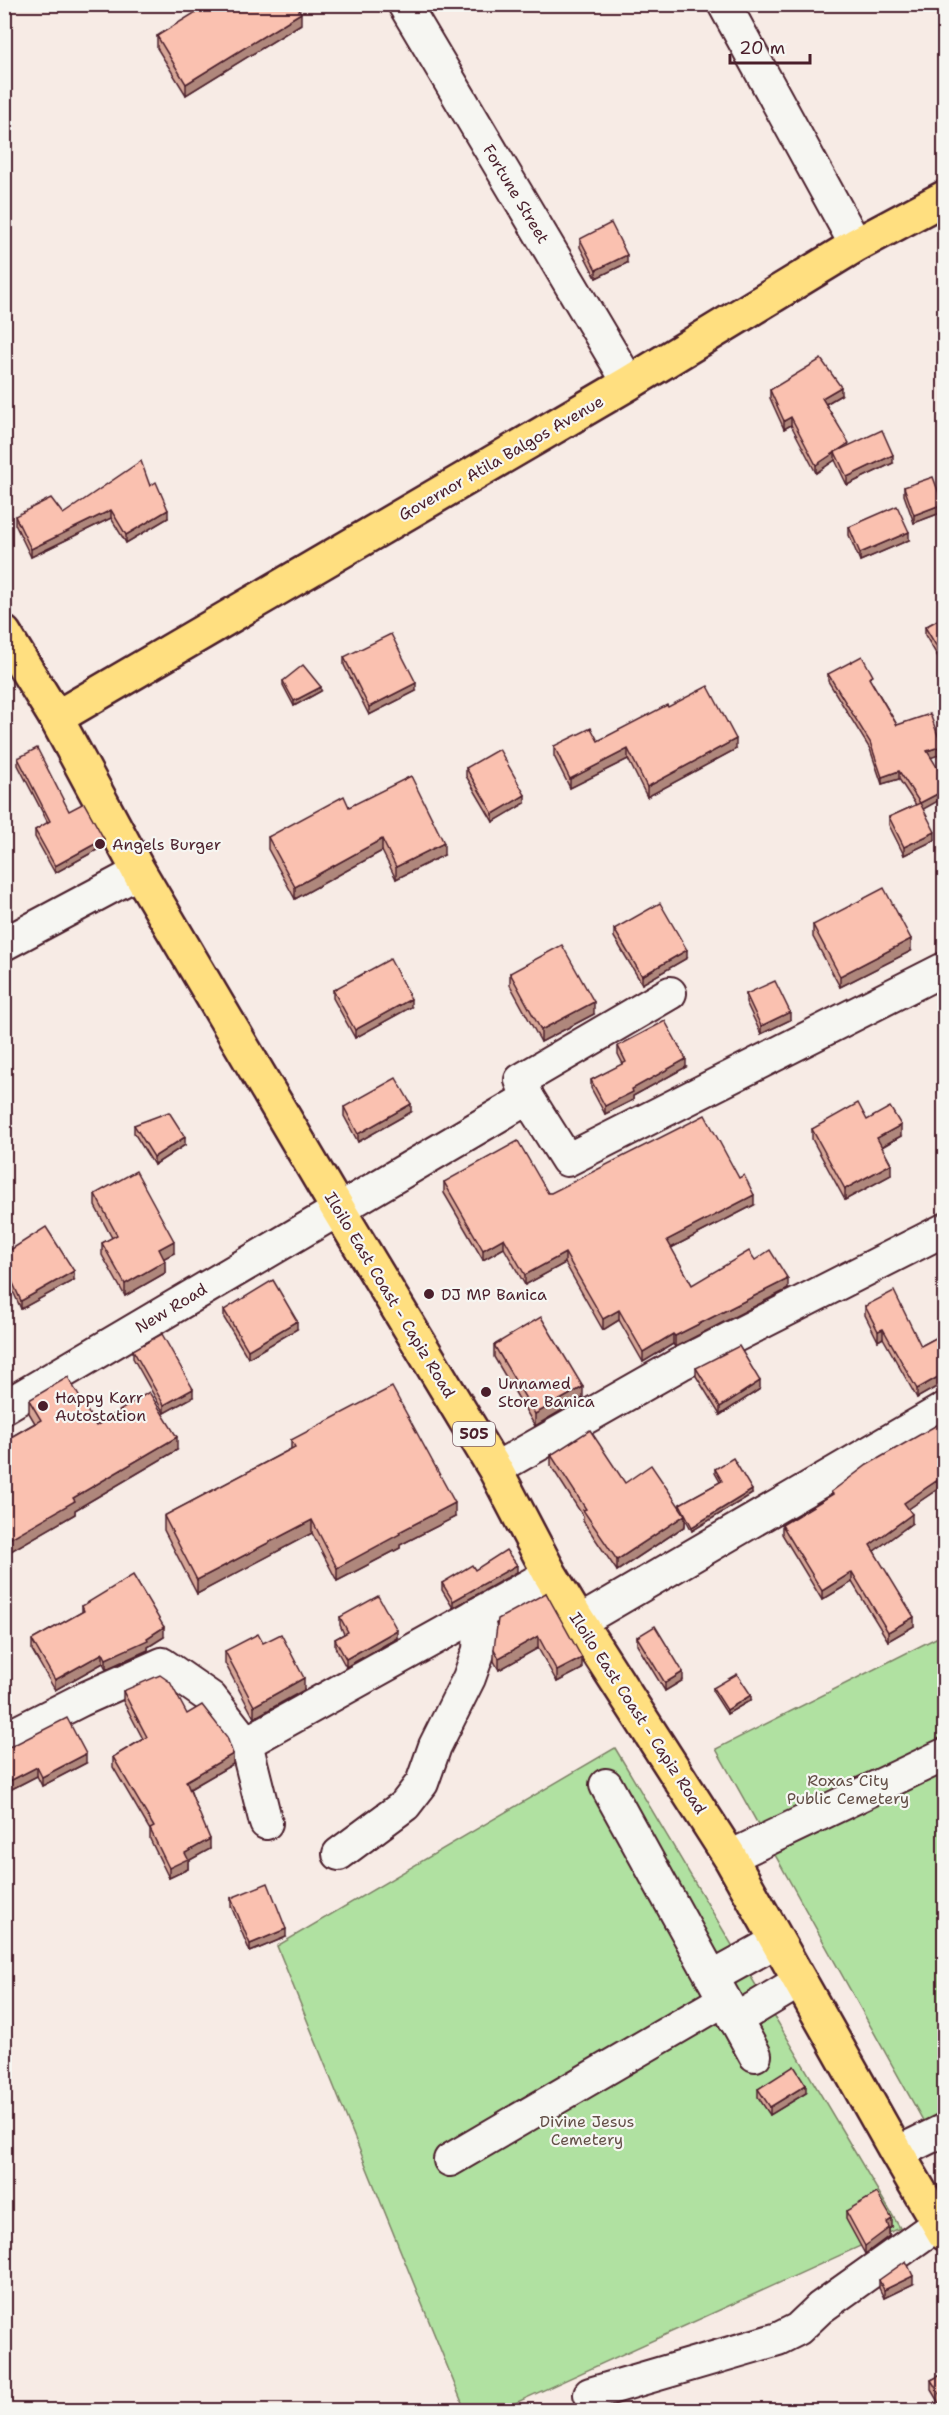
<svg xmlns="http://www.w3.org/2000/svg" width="949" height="2415" viewBox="0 0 949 2415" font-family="'Shantell Sans',sans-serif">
<rect width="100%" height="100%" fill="#f7ebe5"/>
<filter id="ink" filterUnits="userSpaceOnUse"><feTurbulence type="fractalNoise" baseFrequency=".0167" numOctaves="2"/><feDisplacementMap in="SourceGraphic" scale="12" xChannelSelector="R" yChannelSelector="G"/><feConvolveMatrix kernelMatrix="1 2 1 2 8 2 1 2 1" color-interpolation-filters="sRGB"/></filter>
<g filter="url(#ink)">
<g fill="#b0e1a1" stroke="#7d8066" stroke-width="1.5">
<polygon points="944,1634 944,2158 716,1749"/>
<polygon points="615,1748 900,2228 500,2410 465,2410 277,1946"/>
</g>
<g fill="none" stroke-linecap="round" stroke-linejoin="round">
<g stroke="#4a1f2b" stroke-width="36">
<g id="minor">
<polyline points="404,4 629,383"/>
<polyline points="724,4 856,245"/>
<polyline points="4,944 139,872"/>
<polyline points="670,993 521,1080 528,1098 567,1160 944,969"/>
<polyline points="4,1407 528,1098"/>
<polyline points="495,1469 680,1364 944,1230"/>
<polyline points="579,1622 944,1409"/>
<polyline points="4,1739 81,1700 162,1664 211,1698 246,1743 266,1823"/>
<polyline points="246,1743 550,1574"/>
<polyline points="606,1785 755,2055"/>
<polyline points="339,1854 405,1805 422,1783 435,1746 469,1678 479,1650 480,1629 476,1615"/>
<polyline points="730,1857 944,1755"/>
<polyline points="712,1977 777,1941"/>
<polyline points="735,2020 800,1981"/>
<polyline points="897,2153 944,2130"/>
<polyline points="450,2160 724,2000"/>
<polyline points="590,2394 778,2339 798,2329 820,2308 939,2223"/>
</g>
</g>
<g stroke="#4a1f2b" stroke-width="38">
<g id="major">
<polyline points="4,633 56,718 139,872 338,1209 495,1469 550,1574 579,1622 730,1857 897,2153 944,2233"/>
<polyline points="56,718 629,383 856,245 944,198"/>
</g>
</g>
<use href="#minor" stroke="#f6f6f2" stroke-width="32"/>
<use href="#major" stroke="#ffdf80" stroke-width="33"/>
</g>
<g fill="#d7a697" stroke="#4a1f2b" stroke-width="1.5">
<polygon points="301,24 186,95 157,48 157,36"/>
<polygon points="580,239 627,263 596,278 580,247"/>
<polygon points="770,390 841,395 826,404 849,446 893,463 847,485 835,460 816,473 791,425 784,429 770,398"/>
<polygon points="150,486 168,518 126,543 111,518 31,557 15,524 15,516 63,514"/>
<polygon points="904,487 943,512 914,523 904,495"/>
<polygon points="849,527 909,540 860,561 849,535"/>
<polygon points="945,616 945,666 944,667 925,635 925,627"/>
<polygon points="344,657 416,691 369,715 344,665"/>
<polygon points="828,674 873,684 897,725 942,754 931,757 923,809 935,840 904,855 889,825 889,817 916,805 899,779 882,784 870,749 828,681"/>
<polygon points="283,681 321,691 294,706 283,685"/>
<polygon points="668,707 736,749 647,797 628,759 570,788 554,756 554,746 598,741"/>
<polygon points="18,758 69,811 104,846 55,873 35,837 35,830 48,823 18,765"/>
<polygon points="466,768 525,803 493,822 466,776"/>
<polygon points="349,807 444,855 396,879 382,851 295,899 268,849 268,837"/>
<polygon points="945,870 945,888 940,880 940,872"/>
<polygon points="813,925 911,951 840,987 813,937"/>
<polygon points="614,929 687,958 642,984 614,937"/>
<polygon points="510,973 594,1014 541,1042 510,985"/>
<polygon points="333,990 411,1007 355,1038 333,998"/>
<polygon points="746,994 790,1020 761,1034 746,1002"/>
<polygon points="618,1046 686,1067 633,1096 633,1100 605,1114 591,1088 591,1080 623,1064 618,1054"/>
<polygon points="344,1107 411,1112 358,1142 344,1116"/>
<polygon points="867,1120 901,1136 882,1147 891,1175 845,1200 812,1139 812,1129"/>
<polygon points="134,1125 185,1145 154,1165 134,1133"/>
<polygon points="444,1182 548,1193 754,1205 671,1248 692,1285 755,1260 788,1289 675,1347 673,1344 643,1362 619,1320 603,1330 565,1263 525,1285 504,1248 483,1260 444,1193"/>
<polygon points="95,1194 174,1253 164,1258 165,1273 125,1296 102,1255 102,1243 112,1238 95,1206"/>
<polygon points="4,1254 74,1280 21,1309 4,1271"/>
<polygon points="865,1306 921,1346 945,1333 945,1382 917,1398 883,1338 878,1341 865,1315"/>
<polygon points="224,1310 297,1329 248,1358 224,1318"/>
<polygon points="494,1345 583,1398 535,1426 494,1357"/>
<polygon points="133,1350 193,1397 164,1413 133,1358"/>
<polygon points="696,1368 760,1389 720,1415 696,1376"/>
<polygon points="29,1400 96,1426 177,1450 75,1510 75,1514 4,1555 4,1441 35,1423 29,1413"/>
<polygon points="945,1426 945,1484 908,1509 912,1523 874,1551 914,1626 888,1641 852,1582 822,1600 782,1534 782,1525 831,1495 831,1492"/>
<polygon points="291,1440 455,1517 400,1545 400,1548 337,1581 312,1533 197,1594 164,1530 164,1516 291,1449"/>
<polygon points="551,1455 625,1483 680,1507 680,1504 720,1482 715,1473 715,1469 752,1494 692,1531 685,1518 685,1526 617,1571 583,1521 583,1516 551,1466"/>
<polygon points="475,1570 517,1572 453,1608 442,1590 442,1583"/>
<polygon points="546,1593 582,1669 557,1682 538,1648 499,1670 494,1661 494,1649"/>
<polygon points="82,1606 164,1637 148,1647 148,1650 106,1669 103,1663 55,1690 32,1650 32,1640 82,1612"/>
<polygon points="340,1617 397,1638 346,1667 335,1647 335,1639 344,1634 340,1625"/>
<polygon points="637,1637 683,1680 665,1691 637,1645"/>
<polygon points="263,1643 304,1690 254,1718 225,1663 225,1651"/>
<polygon points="713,1688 751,1700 727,1714 713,1692"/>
<polygon points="123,1691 187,1714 233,1764 190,1789 210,1849 188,1861 188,1869 169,1878 150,1839 150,1830 113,1767 113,1757 143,1739 123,1701"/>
<polygon points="4,1747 86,1763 42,1786 37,1776 4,1793"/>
<polygon points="231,1898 286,1937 250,1952 231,1906"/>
<polygon points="758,2089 806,2093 770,2115 758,2097"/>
<polygon points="846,2211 892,2227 889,2229 889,2236 865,2254 846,2219"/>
<polygon points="879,2280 913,2284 884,2298 879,2288"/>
<polygon points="945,2373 945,2410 943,2410 931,2390 931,2380"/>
</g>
<g fill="#af877b" stroke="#4a1f2b" stroke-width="1.5">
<polygon points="301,13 301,24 186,95 186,84"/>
<polygon points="627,255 627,263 596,278 596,270"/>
<polygon points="841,387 841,395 822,406 822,398"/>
<polygon points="791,417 791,425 784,429 784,421"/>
<polygon points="835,452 835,460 816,473 816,465"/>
<polygon points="893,455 893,463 847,485 847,477"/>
<polygon points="943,504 943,512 914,523 914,515"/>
<polygon points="111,510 111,518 31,557 31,549"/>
<polygon points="168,510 168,518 126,543 126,535"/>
<polygon points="909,532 909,540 860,561 860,553"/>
<polygon points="416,683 416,691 369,715 369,707"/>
<polygon points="321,687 321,691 294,706 294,701"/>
<polygon points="736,739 736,749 647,797 647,787"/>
<polygon points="942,746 942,754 927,759 927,751"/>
<polygon points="628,749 628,759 570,788 570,779"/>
<polygon points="899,771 899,779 882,784 882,777"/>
<polygon points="945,790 945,797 920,811 920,803"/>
<polygon points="525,795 525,803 493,822 493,814"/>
<polygon points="935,832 935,840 904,855 904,847"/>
<polygon points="104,839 104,846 55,873 55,866"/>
<polygon points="382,839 382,851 295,899 295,887"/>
<polygon points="444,843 444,855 396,879 396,867"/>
<polygon points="911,939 911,951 840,987 840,976"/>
<polygon points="687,950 687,958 642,984 642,976"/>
<polygon points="411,999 411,1007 355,1038 355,1030"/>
<polygon points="594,1002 594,1014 541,1042 541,1030"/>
<polygon points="790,1012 790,1020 761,1034 761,1026"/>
<polygon points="686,1059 686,1067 633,1096 633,1100 605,1114 605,1106 632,1089"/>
<polygon points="411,1104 411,1112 358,1142 358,1134"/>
<polygon points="901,1125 901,1136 877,1149 877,1138"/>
<polygon points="185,1137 185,1145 154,1165 154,1157"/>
<polygon points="891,1164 891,1175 845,1200 845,1189"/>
<polygon points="754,1195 754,1205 667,1250 667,1240"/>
<polygon points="504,1238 504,1248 483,1260 483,1250"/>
<polygon points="174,1241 174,1253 159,1261 159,1249"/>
<polygon points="565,1253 565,1263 525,1285 525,1275"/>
<polygon points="165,1261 165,1273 125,1296 125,1284"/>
<polygon points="74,1271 74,1280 21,1309 21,1301"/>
<polygon points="788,1279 788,1289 675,1347 675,1336"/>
<polygon points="619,1310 619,1320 603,1330 603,1319"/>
<polygon points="297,1321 297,1329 248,1358 248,1350"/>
<polygon points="883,1329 883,1338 878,1341 878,1331"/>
<polygon points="673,1334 673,1344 643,1362 643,1352"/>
<polygon points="945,1373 945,1382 917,1398 917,1389"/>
<polygon points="760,1381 760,1389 720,1415 720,1407"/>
<polygon points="583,1387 583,1398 535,1426 535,1414"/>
<polygon points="193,1389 193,1397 164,1413 164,1405"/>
<polygon points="177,1437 177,1450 75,1510 75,1514 4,1555 4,1542 73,1498"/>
<polygon points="945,1475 945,1484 904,1512 904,1503"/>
<polygon points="752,1490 752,1494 692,1531 692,1527"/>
<polygon points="455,1503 455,1517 400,1545 400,1548 337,1581 337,1568 399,1532"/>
<polygon points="912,1514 912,1523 870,1554 870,1545"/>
<polygon points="685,1515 685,1526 617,1571 617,1560"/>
<polygon points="312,1520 312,1533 197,1594 197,1580"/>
<polygon points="517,1565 517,1572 453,1608 453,1601"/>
<polygon points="852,1572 852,1582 822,1600 822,1591"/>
<polygon points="914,1617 914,1626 888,1641 888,1632"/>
<polygon points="164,1627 164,1637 148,1647 148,1650 106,1669 106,1659 147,1638"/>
<polygon points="397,1630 397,1638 346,1667 346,1659"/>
<polygon points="538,1636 538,1648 499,1670 499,1658"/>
<polygon points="103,1653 103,1663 55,1690 55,1680"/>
<polygon points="582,1658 582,1669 557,1682 557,1671"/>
<polygon points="683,1672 683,1680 665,1691 665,1683"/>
<polygon points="304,1678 304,1690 254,1718 254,1706"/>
<polygon points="751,1695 751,1700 727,1714 727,1710"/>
<polygon points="86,1754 86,1763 42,1786 42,1777"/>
<polygon points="233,1754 233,1764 186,1791 186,1781"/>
<polygon points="37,1767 37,1776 4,1793 4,1784"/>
<polygon points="210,1839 210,1849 188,1861 188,1869 169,1878 169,1868 185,1853"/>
<polygon points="286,1929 286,1937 250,1952 250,1944"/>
<polygon points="806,2085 806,2093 770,2115 770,2107"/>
<polygon points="892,2219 892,2227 889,2229 889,2236 865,2254 865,2246 887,2222"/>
<polygon points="913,2276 913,2284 884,2298 884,2290"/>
</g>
<g fill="#fac1b0" stroke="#4a1f2b" stroke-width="1.5">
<polygon points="209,4 296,4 301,13 186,84 157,36"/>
<polygon points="611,223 627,255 596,270 580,239"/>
<polygon points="821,359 841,387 822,398 849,443 816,465 791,417 784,421 770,390"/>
<polygon points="882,430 893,455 847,477 835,452"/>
<polygon points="141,461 150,486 156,482 168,510 126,535 111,510 31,549 15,516 51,498 63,514"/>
<polygon points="933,477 943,504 914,515 904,487"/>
<polygon points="897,506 909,532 860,553 849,527"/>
<polygon points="945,616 945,658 944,659 925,627"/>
<polygon points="391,634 416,683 369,707 344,657"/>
<polygon points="862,656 873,676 869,678 897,725 930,714 942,746 927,751 945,780 945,790 920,803 899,771 882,777 870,742 828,674"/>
<polygon points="303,665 321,687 294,701 283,681"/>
<polygon points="708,686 736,739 647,787 628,749 570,779 554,746 591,728 598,741 667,705 668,707"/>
<polygon points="37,748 69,811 84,803 104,839 55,866 35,830 50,821 18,758"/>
<polygon points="499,749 525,795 493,814 466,768"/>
<polygon points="411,776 444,843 396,867 382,839 295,887 268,837 344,796 349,807"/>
<polygon points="920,803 935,832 904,847 889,817"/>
<polygon points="945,870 945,880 940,872"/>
<polygon points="884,888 911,939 840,976 813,925"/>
<polygon points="660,903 687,950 642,976 614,929"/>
<polygon points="562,945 594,1002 541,1030 510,973"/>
<polygon points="390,959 411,999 355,1030 333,990"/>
<polygon points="775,981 790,1012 761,1026 746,994"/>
<polygon points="665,1021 686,1059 632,1089 633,1092 605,1106 591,1080 626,1062 618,1046"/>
<polygon points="396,1078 411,1104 358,1134 344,1107"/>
<polygon points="858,1103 867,1120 890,1107 901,1125 877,1138 891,1164 845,1189 812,1129"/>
<polygon points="169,1112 185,1137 154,1157 134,1125"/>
<polygon points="705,1115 739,1178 744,1175 754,1195 667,1240 692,1285 749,1251 755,1260 770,1250 788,1279 675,1336 673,1334 643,1352 619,1310 603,1319 565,1253 525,1275 504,1238 483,1250 444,1182 518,1141 548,1193 551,1193"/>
<polygon points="136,1171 174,1241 159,1249 165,1261 125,1284 102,1243 117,1235 95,1194"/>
<polygon points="46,1227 74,1271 21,1301 4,1263 4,1254"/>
<polygon points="273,1280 297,1321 248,1350 224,1310"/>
<polygon points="894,1291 921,1346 945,1333 945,1373 917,1389 883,1329 878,1331 865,1306"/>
<polygon points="541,1317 583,1387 535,1414 494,1345"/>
<polygon points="162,1334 193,1389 164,1405 133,1350"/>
<polygon points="739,1346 760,1381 720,1407 696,1368"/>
<polygon points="68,1377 96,1426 149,1392 177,1437 73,1498 75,1501 4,1542 4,1441 41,1420 29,1400"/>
<polygon points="392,1387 455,1503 399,1532 400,1534 337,1568 312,1520 197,1580 164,1516 295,1447 291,1440"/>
<polygon points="942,1422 945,1426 945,1475 904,1503 912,1514 870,1545 914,1617 888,1632 852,1572 822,1591 782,1525 833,1494 831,1492 867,1465"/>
<polygon points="590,1430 625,1483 651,1465 685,1515 617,1560 583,1510 586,1509 551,1455"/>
<polygon points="733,1458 752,1490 692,1527 680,1504 722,1481 715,1469"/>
<polygon points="506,1550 517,1565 453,1601 442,1583 472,1565 475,1570"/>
<polygon points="133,1575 164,1627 147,1638 148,1640 106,1659 103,1653 55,1680 32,1640 84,1611 82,1606"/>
<polygon points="546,1593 582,1658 557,1671 538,1636 499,1658 494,1649 498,1619"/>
<polygon points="378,1596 397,1630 346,1659 335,1639 348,1632 340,1617"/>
<polygon points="655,1626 683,1672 665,1683 637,1637"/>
<polygon points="258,1634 263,1643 281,1634 304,1678 254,1706 225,1651"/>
<polygon points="737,1674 751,1695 727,1710 713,1688"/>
<polygon points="160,1675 170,1682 187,1714 202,1705 227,1737 233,1754 186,1781 210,1839 185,1853 188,1859 169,1868 150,1829 154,1827 113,1757 147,1737 123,1691"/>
<polygon points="67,1718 86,1754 42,1777 37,1767 4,1784 4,1747 12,1746"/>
<polygon points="268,1883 286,1929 250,1944 231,1898"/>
<polygon points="794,2066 806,2085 770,2107 758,2089"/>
<polygon points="877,2193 892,2219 887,2222 889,2228 865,2246 846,2211"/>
<polygon points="906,2261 913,2276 884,2290 879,2280"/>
<polygon points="945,2373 945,2403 931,2380"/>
</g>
</g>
<g fill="#4a1f2b" stroke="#f6f6f2" stroke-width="2">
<circle cx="100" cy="844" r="6"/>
<circle cx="429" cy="1294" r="6"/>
<circle cx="486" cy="1392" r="6"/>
<circle cx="43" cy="1406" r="6"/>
</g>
<g text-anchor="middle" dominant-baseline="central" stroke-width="4.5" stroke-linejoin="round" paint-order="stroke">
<rect fill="#f6f6f2" stroke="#7e6067" stroke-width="1.5" x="453" y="1422" width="42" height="24" rx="4.5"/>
<g font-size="15" font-weight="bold" fill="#4a1f2b">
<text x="474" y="1434">505</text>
</g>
<g font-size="16" fill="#4a1f2b" stroke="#f6f6f2">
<text transform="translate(516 194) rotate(59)">Fortune Street</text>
<text transform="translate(501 458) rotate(-30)">Governor Atila Balgos Avenue</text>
<text transform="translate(390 1295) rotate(59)">Iloilo East Coast - Capiz Road</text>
<text transform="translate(171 1308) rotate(-31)">New Road</text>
<text transform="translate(638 1713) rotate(57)">Iloilo East Coast - Capiz Road</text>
</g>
<g font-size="16" fill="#4a1f2b" stroke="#f6f6f2" text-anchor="start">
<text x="112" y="844">Angels Burger</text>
<text x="441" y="1294">DJ MP Banica</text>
<text x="498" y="1383">Unnamed<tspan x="498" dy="18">Store Banica</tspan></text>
<text x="55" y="1397">Happy Karr<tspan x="55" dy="18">Autostation</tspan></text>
</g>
<g font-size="16" fill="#645048" stroke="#f6f6f2">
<text x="848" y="1780">Roxas City<tspan x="848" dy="18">Public Cemetery</tspan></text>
<text x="587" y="2121">Divine Jesus<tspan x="587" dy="18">Cemetery</tspan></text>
</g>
</g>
<rect width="949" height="2415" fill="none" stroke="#f6f6f2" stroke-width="24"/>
<rect x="12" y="12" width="925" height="2391" fill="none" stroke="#4a1f2b" stroke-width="2" filter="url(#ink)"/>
<path d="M730 54v9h80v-9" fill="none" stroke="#4a1f2b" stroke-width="3"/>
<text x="739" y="54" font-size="18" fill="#4a1f2b" stroke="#f6f6f2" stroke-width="4.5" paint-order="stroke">20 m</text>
</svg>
